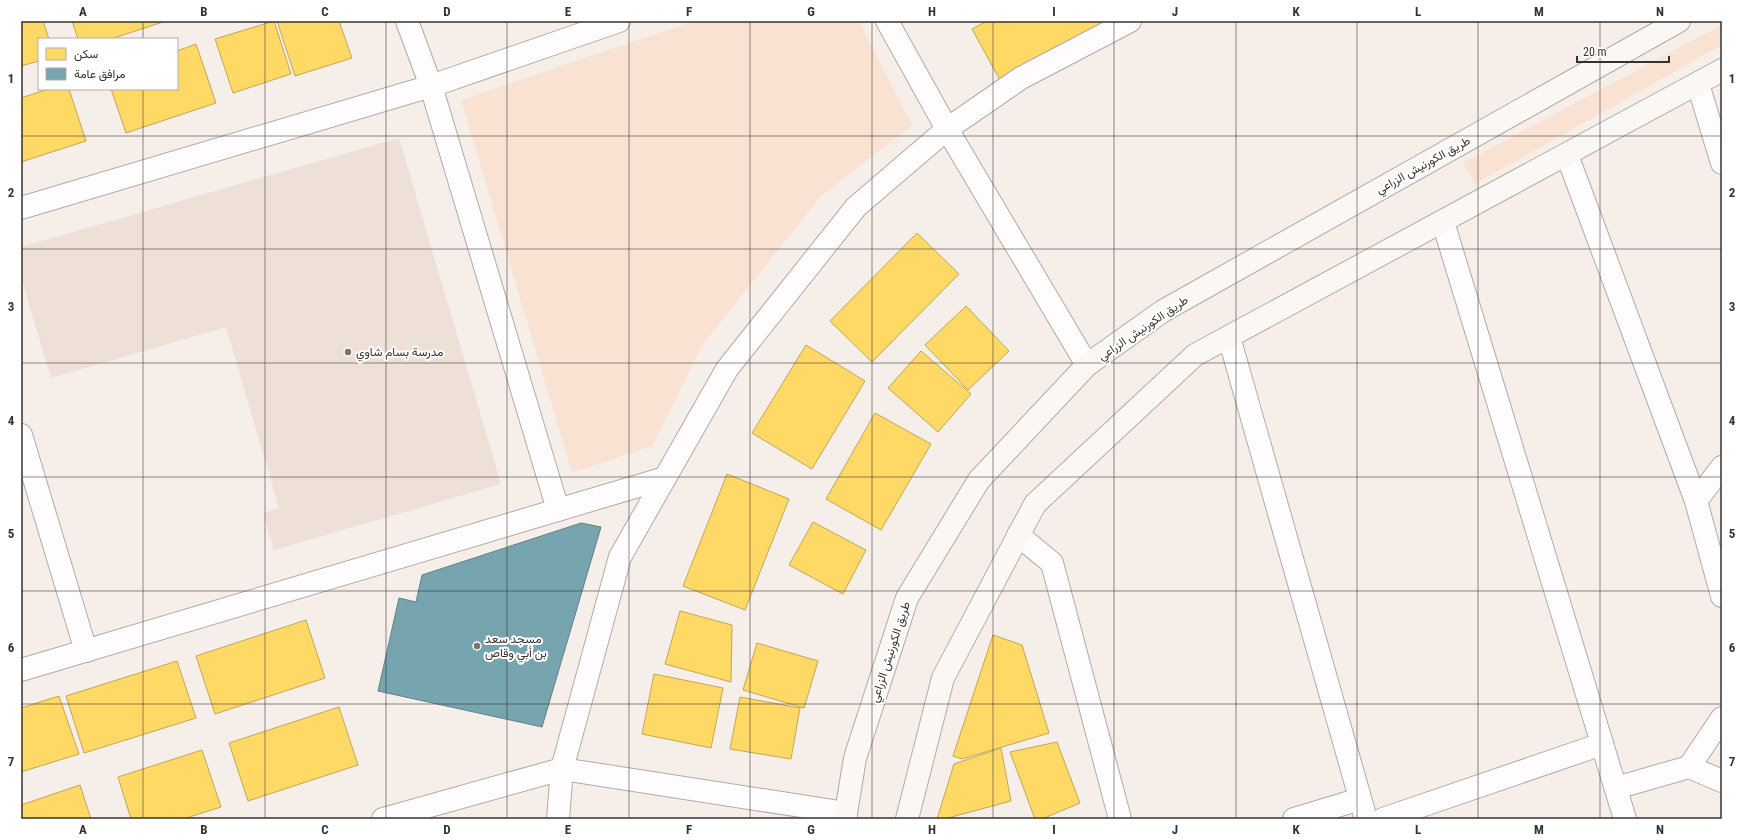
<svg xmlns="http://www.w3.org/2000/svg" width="1743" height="840" viewBox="0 0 1743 840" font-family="'Roboto Condensed',Vazirmatn,sans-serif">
<rect width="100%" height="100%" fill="#f6eee9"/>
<polygon fill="#eee0d6" points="399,138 501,484 274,550 263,513 279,508 226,327 51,378 21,277 21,247"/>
<g fill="#fae2d2">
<polygon points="694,21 859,21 912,125 820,197 701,347 652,446 572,473 461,100"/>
<polygon points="1722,25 1722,45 1475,184 1463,163"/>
</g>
<g fill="#ffd966" stroke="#c3a755">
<polygon points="21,21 43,21 49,39 39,39 39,61 21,66"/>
<polygon points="72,21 166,21 111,39 78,39"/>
<polygon points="274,21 291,74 233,93 215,39"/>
<polygon points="277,21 339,21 352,58 295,76"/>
<polygon points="987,21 1109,21 1000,80 972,29"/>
<polygon points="196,44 216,103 126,133 111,89 177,89 177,51"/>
<polygon points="48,89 69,89 86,141 21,162 21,98"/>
<polygon points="917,233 959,274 872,362 830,321"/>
<polygon points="966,306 1009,351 968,390 925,345"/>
<polygon points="806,345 865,381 812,469 752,433"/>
<polygon points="921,351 971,394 938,432 888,388"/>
<polygon points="875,413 931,444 881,530 826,499"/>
<polygon points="727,474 789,499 745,610 683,586"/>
<polygon points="813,522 866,550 843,594 789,565"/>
<polygon points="680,611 732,625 731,682 665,664"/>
<polygon points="306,620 325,678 215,714 196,656"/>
<polygon points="993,635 1022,645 1049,733 962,759 953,756"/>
<polygon points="757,643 818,661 804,708 743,690"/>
<polygon points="177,661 196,718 84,753 66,696"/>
<polygon points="654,674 723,688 711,748 642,734"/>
<polygon points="59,696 79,754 21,772 21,708"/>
<polygon points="740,697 800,708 791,759 730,749"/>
<polygon points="339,707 358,765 248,801 229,743"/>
<polygon points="1057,742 1080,803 1042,819 1035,819 1010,752"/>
<polygon points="1001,748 1011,801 944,819 937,819 954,764"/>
<polygon points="202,750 221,807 183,819 131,819 118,777"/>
<polygon points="80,785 91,819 21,819 21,805"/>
</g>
<polygon fill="#76a5af" stroke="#638288" points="581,523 601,527 542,727 378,691 399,598 416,602 422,575"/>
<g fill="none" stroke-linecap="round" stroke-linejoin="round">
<g stroke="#b1aba7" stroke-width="24">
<g id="street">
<polyline points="407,21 431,86 558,510"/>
<polyline points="887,21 947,129 1087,365"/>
<polyline points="1698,84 1722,163"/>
<polyline points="1567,155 1696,501 1722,596"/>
<polyline points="21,208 431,86 619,21"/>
<polyline points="1443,222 1625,819"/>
<polyline points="1229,337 1366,819"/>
<polyline points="21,435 86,651"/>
<polyline points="1696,501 1722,467"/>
<polyline points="1018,535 1052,563 1120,819"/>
<polyline points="21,670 665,478"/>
<polyline points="1689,767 1722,718"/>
<polyline points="1616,788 1689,767 1722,781"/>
<polyline points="383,819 562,769 846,813"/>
<polyline points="558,819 562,769 620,557 727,369 856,207 947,129 1021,78 1130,21"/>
<polyline points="1294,819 1360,799"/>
<polyline points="1383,819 1602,744"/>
</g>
</g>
<g stroke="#b1aba7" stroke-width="24">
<g id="secondary">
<polyline points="845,819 855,758 907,598 979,480 1087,365 1163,311 1679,21"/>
<polyline points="907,819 943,678 1035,504 1195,355 1722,70"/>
</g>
</g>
<use href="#street" stroke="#fefcfc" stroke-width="22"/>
<use href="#secondary" stroke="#faf7f5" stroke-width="22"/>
</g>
<path fill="none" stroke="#37322e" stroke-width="1" stroke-opacity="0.55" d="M143,21V39M265,21V819M386,21V819M507,21V819M629,21V819M750,21V819M872,21V819M993,21V819M1114,21V819M1236,21V819M1357,21V819M1478,21V819M1600,21V819M143,89V819M21,136H1722M21,249H1722M21,363H1722M21,477H1722M21,591H1722M21,704H1722"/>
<g fill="#7a746f" stroke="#fff" stroke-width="1.5">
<circle cx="348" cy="352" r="4"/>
<circle cx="477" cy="646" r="4"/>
</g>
<g text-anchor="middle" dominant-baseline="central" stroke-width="4" stroke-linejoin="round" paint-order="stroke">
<g font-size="12" fill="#37322e" stroke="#fff">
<text transform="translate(1423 165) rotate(-29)">طريق الكورنيش الزراعي</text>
<text transform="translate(1143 328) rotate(-34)">طريق الكورنيش الزراعي</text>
<text transform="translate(890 652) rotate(-72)">طريق الكورنيش الزراعي</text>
</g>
<g font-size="12" fill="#37322e" stroke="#fff" text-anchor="start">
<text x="356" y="352">مدرسة بسام شاوي</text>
<text x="485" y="639">مسجد سعد<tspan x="485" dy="14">بن أبي وقاص</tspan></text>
</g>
</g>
<rect width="1743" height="840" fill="none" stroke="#ffffff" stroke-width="44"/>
<rect x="38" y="38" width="140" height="52" fill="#ffffff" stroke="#afadab"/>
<rect x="46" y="48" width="20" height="12" fill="#ffd966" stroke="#afadab"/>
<text x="74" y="58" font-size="12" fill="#37322e">سكن</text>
<rect x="46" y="68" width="20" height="12" fill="#76a5af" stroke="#afadab"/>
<text x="74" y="78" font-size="12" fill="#37322e">مرافق عامة</text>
<path d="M1577 56v6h92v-6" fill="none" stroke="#37322e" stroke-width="2"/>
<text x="1583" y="56" font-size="12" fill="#37322e" stroke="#ffffff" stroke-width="3" paint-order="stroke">20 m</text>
<rect x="22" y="22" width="1699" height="796" fill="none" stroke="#37322e" stroke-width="1.5"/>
<g font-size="13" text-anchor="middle" font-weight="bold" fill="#37322e">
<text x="83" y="16">A</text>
<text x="204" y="16">B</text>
<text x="325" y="16">C</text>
<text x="447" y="16">D</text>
<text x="568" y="16">E</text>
<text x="689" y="16">F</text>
<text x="811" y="16">G</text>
<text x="932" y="16">H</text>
<text x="1054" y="16">I</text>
<text x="1175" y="16">J</text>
<text x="1296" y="16">K</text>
<text x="1418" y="16">L</text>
<text x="1539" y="16">M</text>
<text x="1660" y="16">N</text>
<text x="11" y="83">1</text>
<text x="1732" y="83">1</text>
<text x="11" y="197">2</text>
<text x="1732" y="197">2</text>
<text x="11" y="311">3</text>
<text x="1732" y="311">3</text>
<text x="11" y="425">4</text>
<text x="1732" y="425">4</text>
<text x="11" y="538">5</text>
<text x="1732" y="538">5</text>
<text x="11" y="652">6</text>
<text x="1732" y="652">6</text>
<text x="11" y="766">7</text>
<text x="1732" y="766">7</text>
<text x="83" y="834">A</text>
<text x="204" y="834">B</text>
<text x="325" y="834">C</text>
<text x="447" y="834">D</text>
<text x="568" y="834">E</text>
<text x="689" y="834">F</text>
<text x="811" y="834">G</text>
<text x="932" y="834">H</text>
<text x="1054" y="834">I</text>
<text x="1175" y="834">J</text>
<text x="1296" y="834">K</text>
<text x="1418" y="834">L</text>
<text x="1539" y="834">M</text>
<text x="1660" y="834">N</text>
</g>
</svg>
